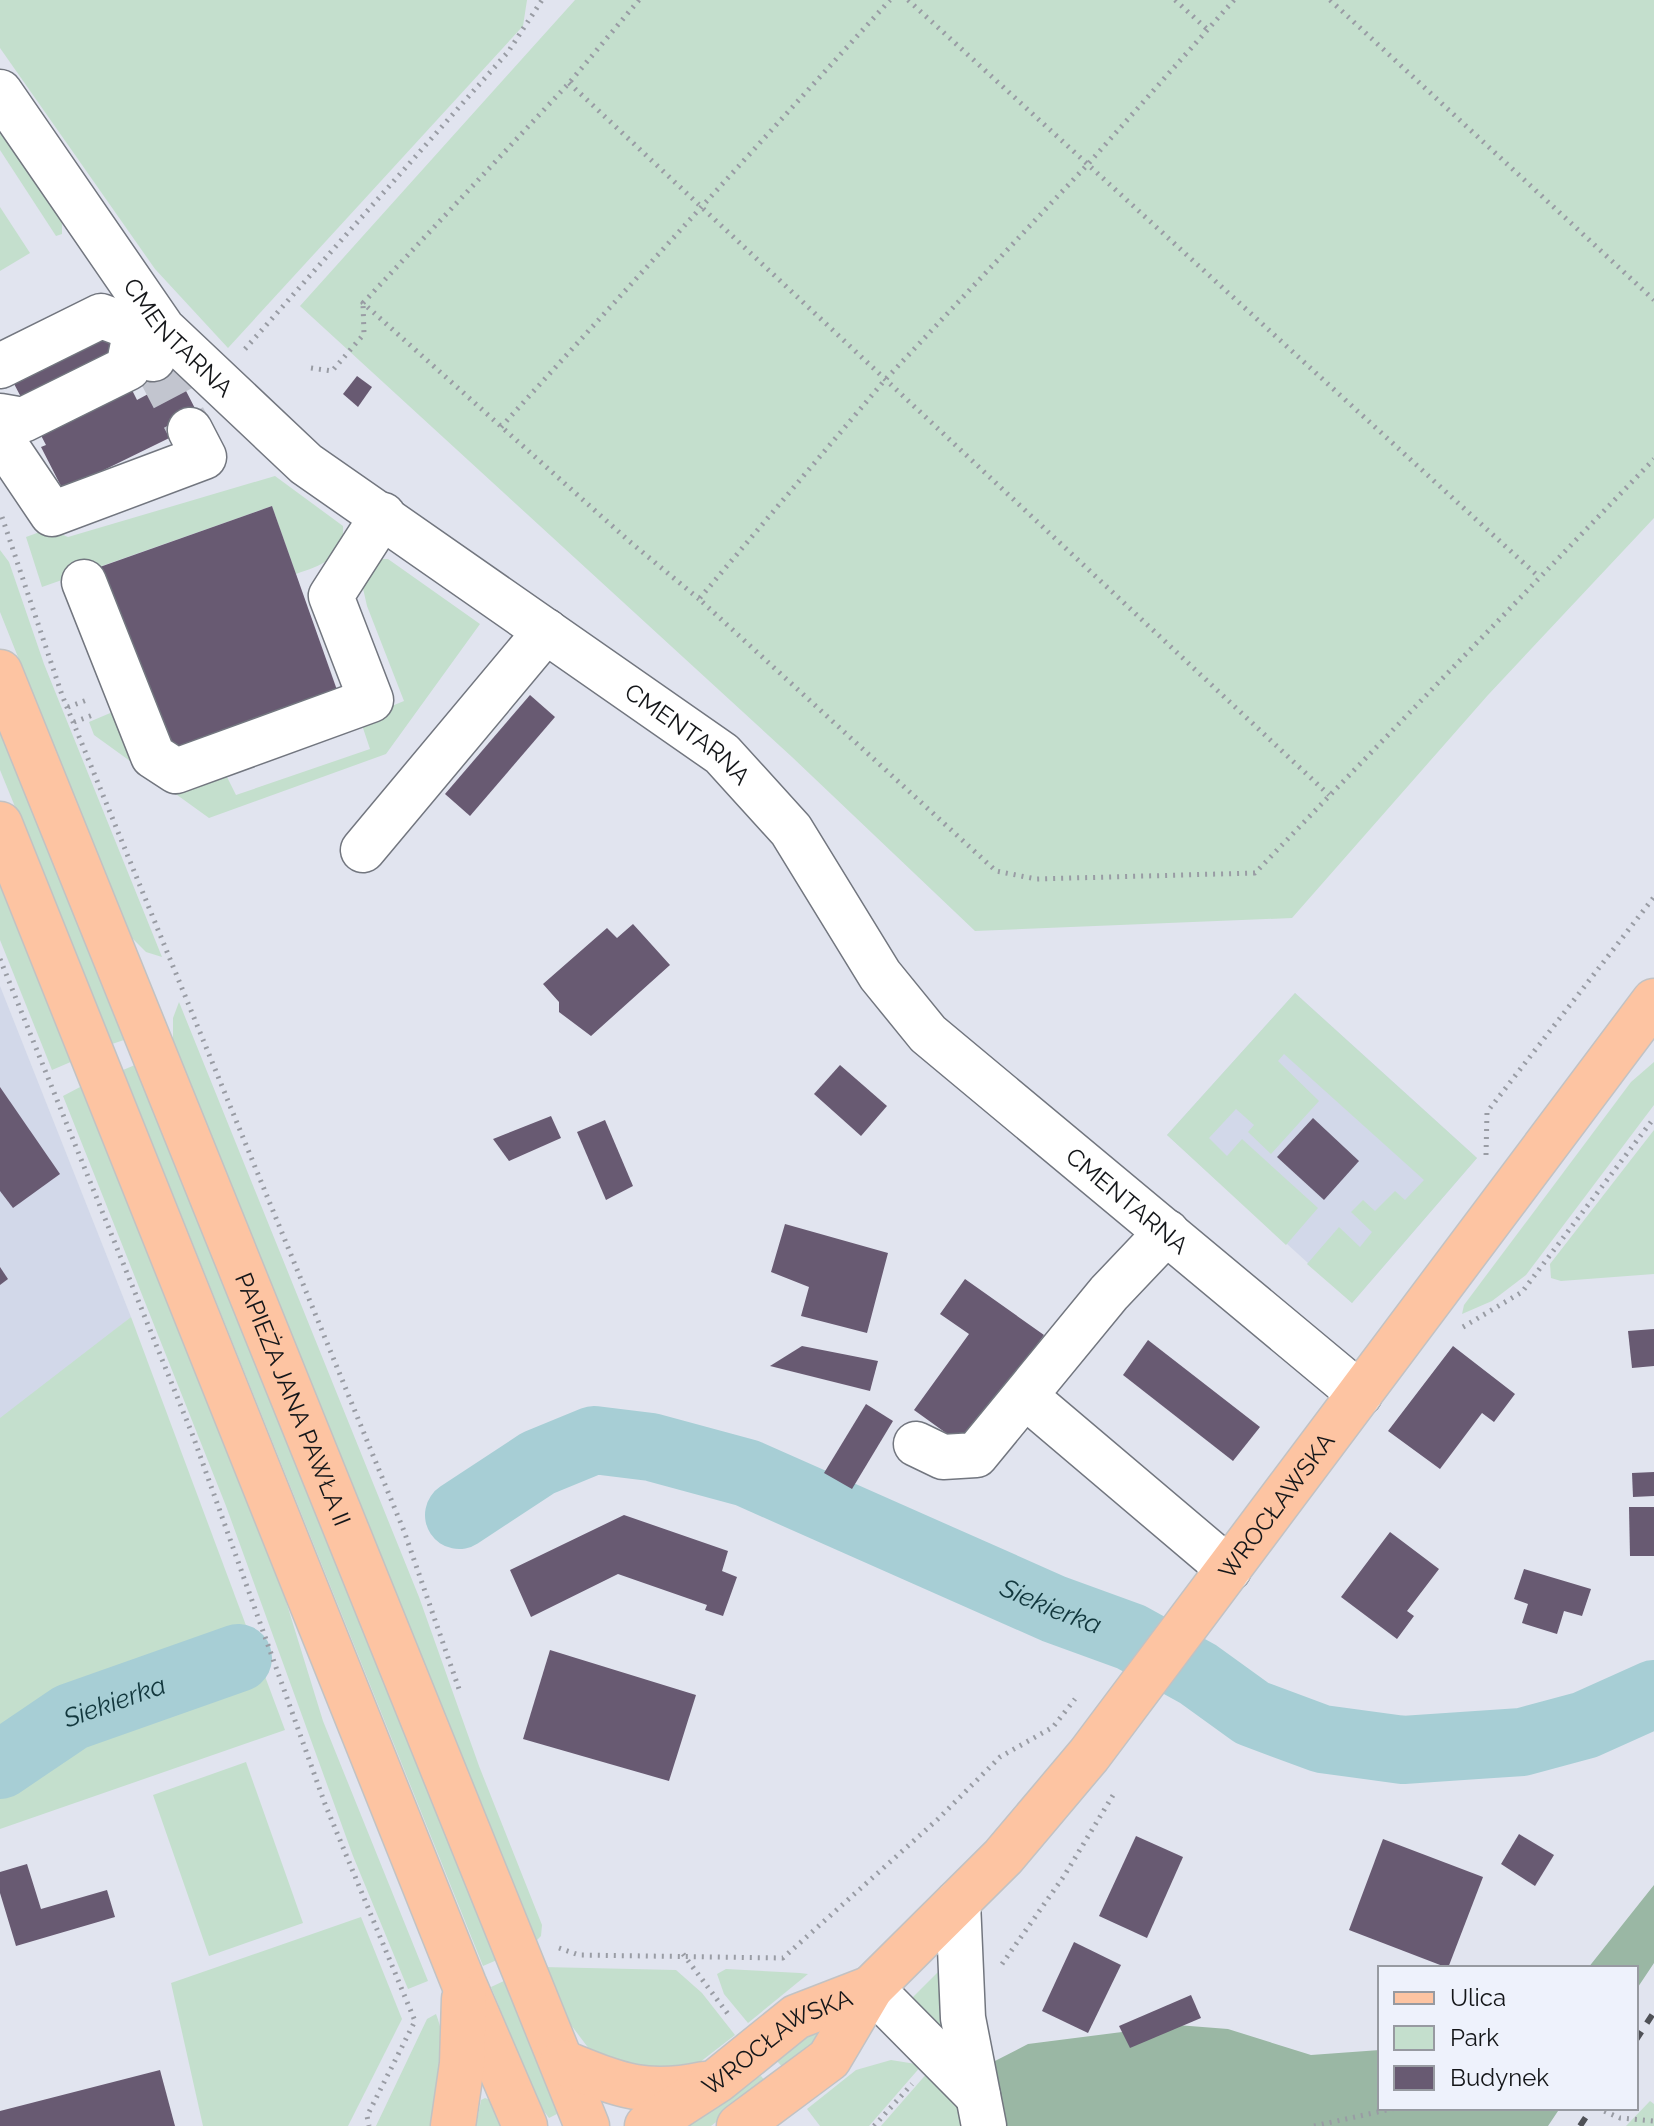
<svg xmlns="http://www.w3.org/2000/svg" width="1654" height="2126" viewBox="0 0 1654 2126" font-family="Raleway,sans-serif">
<rect width="100%" height="100%" fill="#e1e4ef"/>
<g fill="#d2d8e9">
<polygon points="0,986 131,1317 4,1419 0,1418"/>
<polygon points="1295,993 1477,1158 1352,1303 1167,1135"/>
</g>
<g fill="#c4dfcd">
<polygon points="0,0 527,0 523,26 228,348 155,269 0,48"/>
<polygon points="575,0 1654,0 1654,518 1488,695 1292,918 975,931 792,757 300,306"/>
<polygon points="0,128 62,219 62,234 56,236 0,150"/>
<polygon points="0,207 30,253 0,271"/>
<path d="M275,476L343,526C345,558 322,565 296,574L272,506L42,587L26,537L48,529L68,537Z"/>
<polygon points="0,550 9,562 44,664 162,957 146,952 129,935 0,612"/>
<polygon points="382,559 388,559 480,624 386,754 209,818 94,735 89,722 115,711 222,767 236,795 370,749 360,719 404,701 367,606 362,584 372,566"/>
<polygon points="0,731 124,1040 112,1044 0,770"/>
<polygon points="0,882 73,1061 52,1070 0,940"/>
<polygon points="1295,993 1477,1158 1352,1303 1307,1264 1339,1227 1360,1247 1372,1232 1351,1212 1363,1200 1375,1211 1395,1191 1405,1200 1424,1180 1284,1054 1278,1061 1319,1101 1271,1154 1248,1132 1254,1125 1236,1109 1209,1138 1227,1156 1242,1139 1318,1208 1286,1245 1167,1135"/>
<polygon points="179,1002 419,1597 479,1766 542,1925 541,1936 535,1942 173,1043 173,1018"/>
<polygon points="1654,1062 1654,1105 1526,1275 1492,1301 1462,1314 1464,1305 1631,1082"/>
<polygon points="135,1065 497,1960 483,1966 123,1070"/>
<polygon points="82,1086 281,1585 323,1721 428,1981 408,1989 353,1856 226,1506 63,1096"/>
<polygon points="1654,1130 1654,1274 1561,1281 1551,1278 1550,1264"/>
<polygon points="131,1317 285,1730 0,1829 0,1418"/>
<polygon points="246,1762 303,1923 209,1956 153,1795"/>
<polygon points="361,1917 402,2019 348,2126 203,2126 171,1983"/>
<polygon points="543,1967 676,1970 702,1993 735,2035 691,2069 672,2077 596,2058 571,2025"/>
<polygon points="726,1969 800,1973 808,1974 748,2023 724,1994 717,1974"/>
<polygon points="939,1971 950,2019 930,2041 910,2005 913,1997"/>
<polygon points="506,1980 554,2099 557,2114 549,2118 540,2106 491,1987"/>
<polygon points="834,2013 845,2019 784,2069 777,2061"/>
<path d="M436,2014C450,2049 442,2089 438,2126H376L427,2019Z"/>
<polygon points="891,2060 922,2065 869,2126 820,2126 807,2109 856,2070"/>
<path d="M929,2071C947,2086 958,2103 963,2126H881Z"/>
<polygon points="761,2076 767,2083 711,2126 688,2126 752,2079"/>
<polygon points="485,2098 490,2100 500,2126 476,2126 481,2100"/>
<polygon points="1650,2101 1654,2104 1654,2126 1626,2126"/>
</g>
<g fill="#9ab7a4">
<polygon points="1654,1885 1654,1963 1636,1990 1636,1968 1588,1968"/>
<polygon points="1177,2025 1228,2029 1311,2055 1380,2050 1380,2108 1560,2108 1548,2126 1004,2126 1005,2114 993,2062 1028,2044"/>
</g>
<g fill="none" stroke-linecap="round" stroke-linejoin="round">
<g stroke="#a7ced5" stroke-width="68">
<path id="s1" d="M459,1515L538,1463L594,1440L651,1447L747,1473L1054,1609L1131,1637L1198,1674L1252,1713L1322,1739L1403,1750L1522,1742L1585,1725L1654,1694"/>
<path id="s2" d="M0,1765L71,1717L238,1658"/>
</g>
</g>
<g fill="#685a72">
<polygon points="87,300 137,400 150,393 138,371 168,356 202,422 63,490 41,447 46,445 0,357"/>
<polygon points="357,376 372,387 358,407 343,394"/>
<polygon points="272,506 337,690 169,751 97,568"/>
<polygon points="530,695 555,717 470,816 445,794"/>
<polygon points="633,924 670,965 591,1036 559,1012 559,1002 543,984 607,928 617,938"/>
<polygon points="840,1065 887,1106 861,1136 814,1094"/>
<polygon points="0,1087 60,1174 13,1208 0,1191"/>
<polygon points="551,1116 561,1138 509,1161 493,1139"/>
<polygon points="1313,1118 1359,1161 1324,1200 1277,1157"/>
<polygon points="605,1120 633,1186 606,1200 577,1132"/>
<polygon points="785,1224 888,1253 867,1333 801,1316 809,1287 771,1272"/>
<polygon points="0,1267 8,1279 0,1285"/>
<polygon points="965,1279 1044,1335 964,1446 914,1410 969,1334 940,1314"/>
<polygon points="1654,1329 1654,1366 1632,1368 1628,1331"/>
<polygon points="1148,1340 1260,1427 1233,1461 1123,1375"/>
<polygon points="802,1346 878,1361 870,1391 770,1366"/>
<polygon points="1453,1346 1515,1394 1494,1422 1482,1413 1440,1469 1388,1431"/>
<polygon points="866,1404 893,1421 852,1489 824,1473"/>
<polygon points="1654,1472 1654,1496 1633,1497 1632,1473"/>
<polygon points="1629,1507 1654,1507 1654,1556 1630,1556"/>
<polygon points="624,1515 728,1551 722,1571 737,1577 723,1616 705,1610 707,1605 618,1574 531,1617 510,1570"/>
<polygon points="1390,1532 1439,1569 1407,1611 1414,1616 1397,1639 1341,1597"/>
<polygon points="1524,1569 1591,1589 1582,1616 1564,1611 1557,1634 1522,1623 1528,1604 1514,1599"/>
<polygon points="550,1650 696,1695 669,1781 523,1739"/>
<polygon points="1519,1834 1554,1855 1535,1886 1501,1864"/>
<polygon points="1136,1836 1183,1857 1147,1938 1099,1916"/>
<polygon points="1383,1839 1483,1877 1448,1968 1349,1930"/>
<polygon points="27,1864 41,1909 107,1890 115,1917 16,1946 0,1893 0,1872"/>
<polygon points="1074,1942 1121,1965 1088,2033 1042,2011"/>
<polygon points="1191,1995 1201,2018 1130,2048 1119,2026"/>
<polygon points="160,2070 175,2126 0,2126 0,2111"/>
</g>
<g fill="none" stroke-linecap="round" stroke-linejoin="round">
<polyline stroke="#c2c5cf" stroke-width="44" stroke-dasharray="44 22" stroke-linecap="butt" points="153,359 190,430"/>
<g stroke="#72767f" stroke-width="47">
<g id="minor">
<path id="s3" d="M0,92L163,329L306,464L722,754L791,830L880,975L928,1034L1360,1394"/>
<polyline points="0,366 101,316 136,329 153,359"/>
<polyline points="0,416 23,420 128,368 136,329"/>
<polyline points="0,437 52,514 204,457 190,430"/>
<polyline points="84,582 153,756 176,771 371,700 331,596 383,515"/>
<polyline points="363,850 546,631"/>
<polyline points="1026,1397 1229,1569"/>
<polyline points="916,1444 943,1457 976,1455 1109,1293 1167,1232"/>
<polyline points="958,1902 963,2018 984,2126"/>
<polyline points="871,1988 978,2096"/>
</g>
</g>
<g stroke="#c2c2c3" stroke-width="47">
<g id="major">
<path id="s4" d="M0,672L587,2126"/>
<polyline points="0,824 464,1984 525,2126"/>
<path d="M562,2062C617,2084 643,2097 704,2084"/>
<polyline points="453,2126 462,2064 464,1999"/>
<path id="s5" d="M647,2126L718,2080L796,2017L871,1988"/>
<path id="s6" d="M739,2126L829,2059L871,1988L1003,1857L1089,1755L1654,1001"/>
</g>
</g>
<g stroke="#999ca4" stroke-width="5" stroke-dasharray="2 6" stroke-linecap="butt">
<polyline points="639,0 569,83 363,303 629,541 699,599"/>
<polyline points="908,0 1539,577"/>
<polyline points="1175,0 1208,30"/>
<polyline points="1234,0 1088,164 884,381 699,599 996,871 1036,879 1255,873 1654,459"/>
<polyline points="1330,0 1654,300"/>
<polyline points="569,83 1329,795"/>
<polyline points="245,349 508,52 542,0"/>
<polyline points="311,368 332,371 364,334 363,304"/>
<polyline points="501,427 890,0"/>
<polyline points="2,517 62,695 404,1531 459,1689"/>
<polyline points="68,707 87,700"/>
<polyline points="74,722 93,715"/>
<polyline points="0,959 193,1436 325,1804 415,2021 367,2116 369,2126"/>
<polyline points="1486,1155 1487,1112 1654,897"/>
<polyline points="1463,1327 1522,1292 1654,1118"/>
<polyline points="559,1948 579,1955 783,1958 938,1819 1000,1757 1053,1727 1075,1699"/>
<polyline points="683,1954 731,2018"/>
<polyline points="1002,1964 1064,1876 1115,1792"/>
<polyline points="1597,2108 1620,2118 1654,2121"/>
<polyline points="874,2126 912,2084"/>
<polyline points="1314,2126 1396,2108"/>
</g>
<use href="#minor" stroke="#fff" stroke-width="44"/>
<use href="#major" stroke="#fdc4a2" stroke-width="44"/>
<g stroke="#4f5157" stroke-width="6" stroke-dasharray="10 10" stroke-linecap="butt">
<polyline points="1636,2040 1654,2012"/>
<polyline points="1580,2126 1592,2108"/>
</g>
</g>
<g text-anchor="middle" dominant-baseline="central" stroke-width="8" stroke-linejoin="round" paint-order="stroke">
<g font-size="24" fill="#141619" stroke="#eef2fc">
<text stroke="none"><textPath href="#s3" startOffset="304">CMENTARNA</textPath></text>
<text stroke="none"><textPath href="#s3" startOffset="952">CMENTARNA</textPath></text>
<text stroke="none"><textPath href="#s3" startOffset="1600">CMENTARNA</textPath></text>
<text stroke="none"><textPath href="#s4" startOffset="784">PAPIEŻA JANA PAWŁA II</textPath></text>
<text stroke="none"><textPath href="#s6" startOffset="826">WROCŁAWSKA</textPath></text>
<text stroke="none"><textPath href="#s5" startOffset="156">WROCŁAWSKA</textPath></text>
</g>
<g font-size="26" font-style="italic" fill="#12373d" stroke="#eef2fc">
<text stroke="none"><textPath href="#s1" startOffset="644">Siekierka</textPath></text>
<text stroke="none"><textPath href="#s2" startOffset="132">Siekierka</textPath></text>
</g>
</g>
<rect x="1378" y="1966" width="260" height="144" fill="#eef2fc" stroke="#979aa1" stroke-width="2"/>
<rect x="1394" y="1992" width="40" height="12" fill="#fdc4a2" stroke="#979aa1" stroke-width="2"/>
<text x="1450" y="2006" font-size="24" fill="#141619">Ulica</text>
<rect x="1394" y="2026" width="40" height="24" fill="#c4dfcd" stroke="#979aa1" stroke-width="2"/>
<text x="1450" y="2046" font-size="24" fill="#141619">Park</text>
<rect x="1394" y="2066" width="40" height="24" fill="#685a72" stroke="#979aa1" stroke-width="2"/>
<text x="1450" y="2086" font-size="24" fill="#141619">Budynek</text>
</svg>
